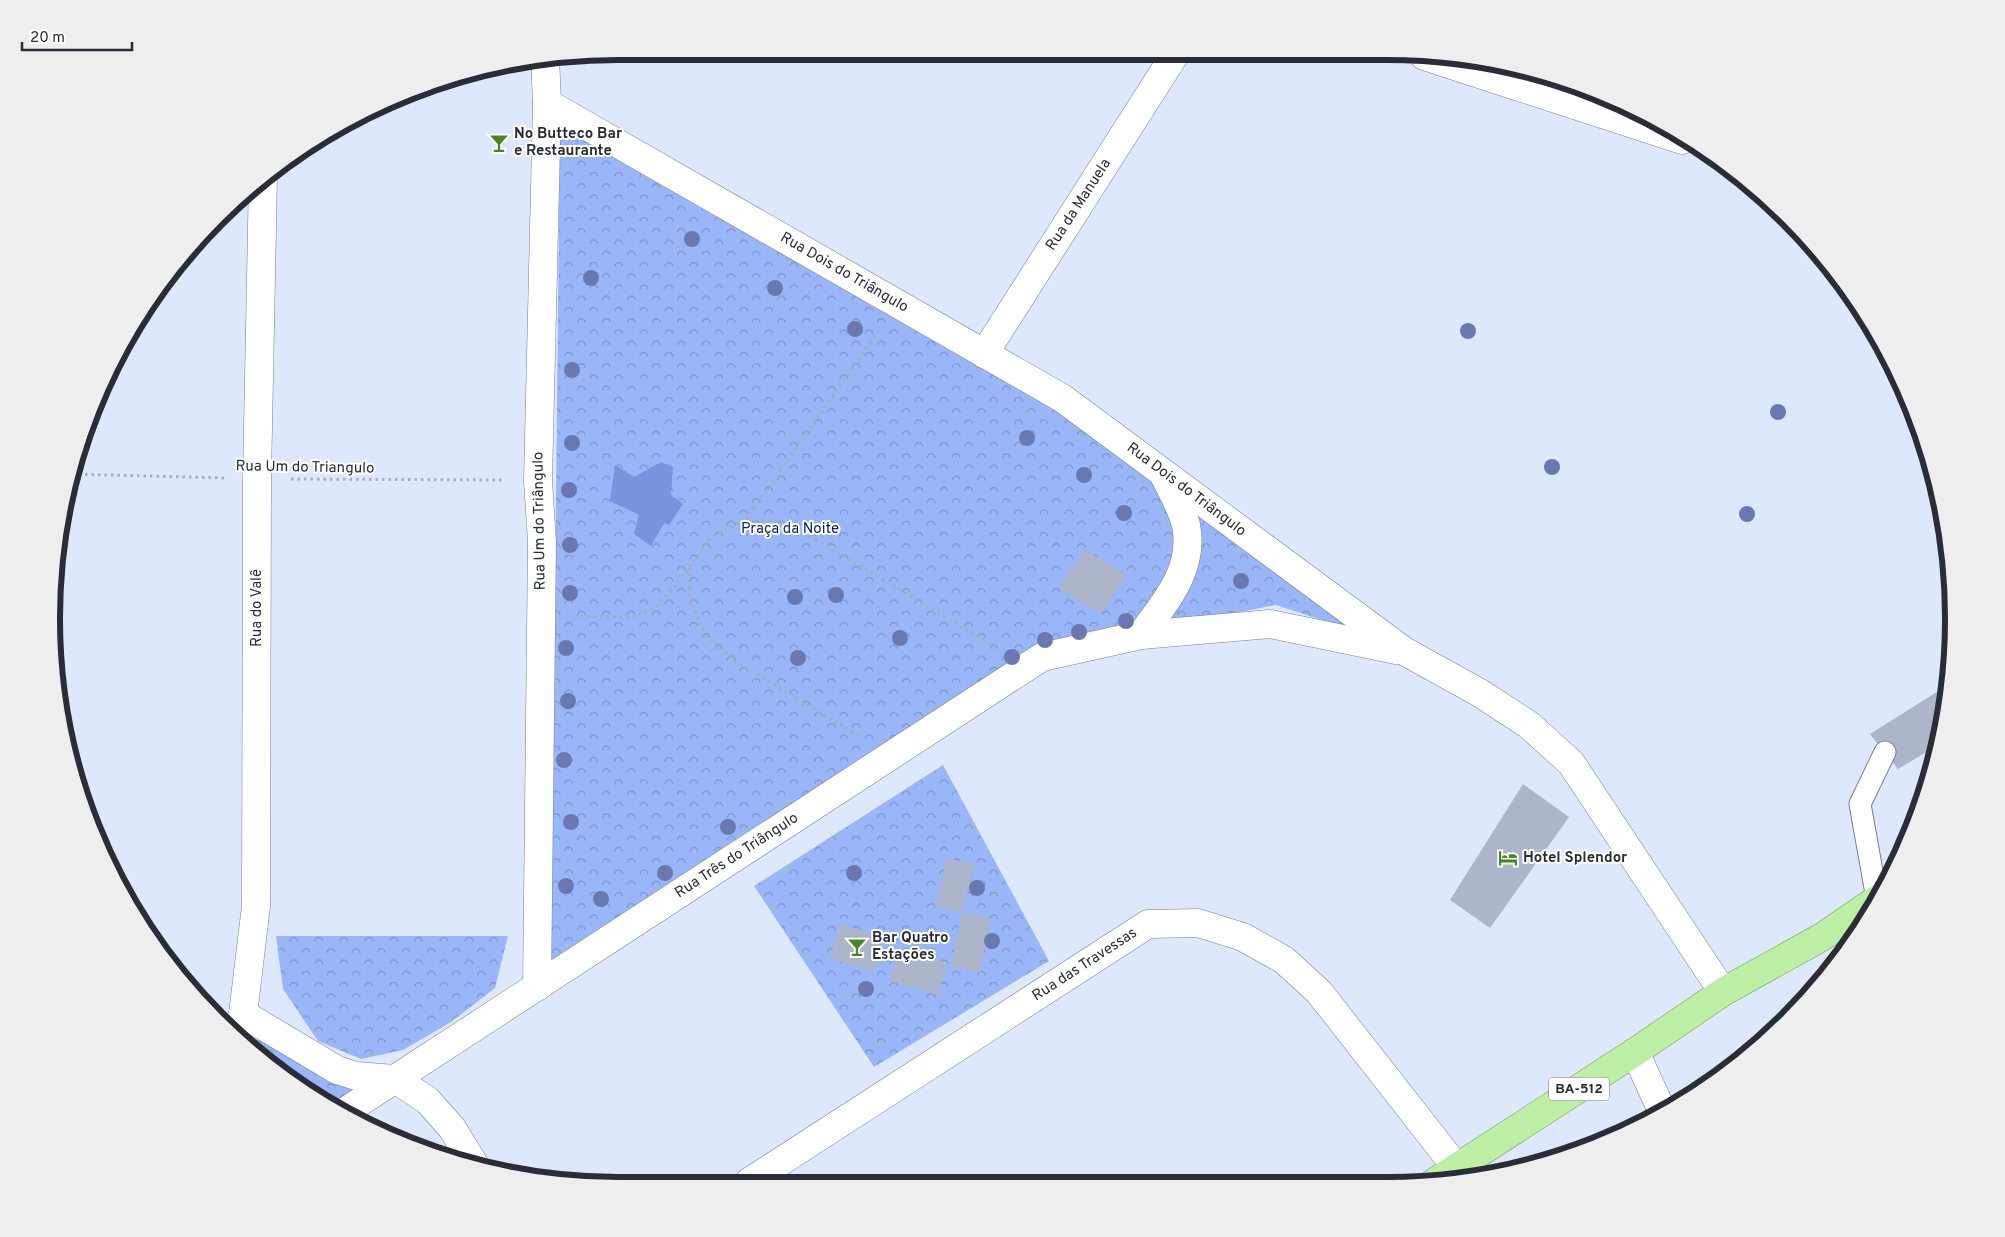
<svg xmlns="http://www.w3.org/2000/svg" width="2005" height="1237" viewBox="0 0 2005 1237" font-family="Overpass,sans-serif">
<defs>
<pattern id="forest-crowns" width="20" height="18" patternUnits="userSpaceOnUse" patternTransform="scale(1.25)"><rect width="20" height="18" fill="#99b6f8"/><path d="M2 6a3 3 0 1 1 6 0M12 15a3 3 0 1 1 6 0" fill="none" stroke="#7d94ca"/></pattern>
</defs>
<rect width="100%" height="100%" fill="#dee8fd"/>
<g fill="url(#forest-crowns)">
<polygon points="560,126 1050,406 1146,477 1380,639 1276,605 1030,653 551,966"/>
<polygon points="943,765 1049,961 874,1067 754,886"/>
<polygon points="276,936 508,936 495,988 451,1022 403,1050 361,1059 318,1041 283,989"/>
<polygon points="261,1029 352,1090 332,1103 273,1069 254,1051"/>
</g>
<polygon fill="#7795dc" points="661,462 673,468 671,495 683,504 669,525 664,523 651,546 634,534 639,515 610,501 615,465 634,477"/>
<g fill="#acb5c9">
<polygon points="1085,549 1126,575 1101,614 1059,588"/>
<polygon points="1948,685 1938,745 1898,769 1870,734"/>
<polygon points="1523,784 1569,817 1490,928 1450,900"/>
<polygon points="947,859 975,864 962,913 935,907"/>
<polygon points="962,913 991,919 980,972 951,966"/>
<polygon points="839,924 884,936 875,971 830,959"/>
<polygon points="899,950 947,962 938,995 890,981"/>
</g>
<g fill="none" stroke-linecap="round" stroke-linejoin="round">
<g stroke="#767e91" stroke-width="23">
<polyline id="service" points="1877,899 1860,804 1885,752"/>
</g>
<g stroke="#767e91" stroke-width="29">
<g id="minor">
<polyline points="547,103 1062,398 1404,651 1480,693 1529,725 1571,763 1723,992"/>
<polyline points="984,354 1174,56"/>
<path d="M1141,635C1165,603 1195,569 1186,525C1182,508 1171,490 1164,475"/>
<polyline points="537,987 542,542 538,481 547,103 545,56"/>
<polyline points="243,1014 337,1070 356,1076 395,1079 427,1100 452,1128 473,1162"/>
<polyline points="236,1036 243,1014 256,906 257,479 263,177"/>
<polyline points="346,1111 1042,657 1141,635 1270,624 1396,650"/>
<polyline points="749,1182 1148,924 1198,923 1243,937 1284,960 1319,992 1456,1167"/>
</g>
</g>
<g stroke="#767e91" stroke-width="29">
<g id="tertiary">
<polyline points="1424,56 1682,140"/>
<polyline points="1635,1052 1663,1113"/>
</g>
</g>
<g stroke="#6ca356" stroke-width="29">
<polyline id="primary" points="1433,1183 1635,1052 1723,992 1822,937 1876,900"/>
</g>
<g stroke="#a6adbe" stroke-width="3" stroke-dasharray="2.5 4" stroke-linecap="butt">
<polyline points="72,474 224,478"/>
<polyline points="291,479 504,480"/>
<polyline points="746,519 879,330"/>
<polyline points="690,567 689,596 705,635 733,660 859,736"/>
<polyline points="574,616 632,617 656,607 675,586 711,537 745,520 787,522 995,647"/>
</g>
<use href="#service" stroke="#fff" stroke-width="21"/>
<use href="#minor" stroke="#fff" stroke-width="28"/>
<use href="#tertiary" stroke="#fff" stroke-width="28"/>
<use href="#primary" stroke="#bceea4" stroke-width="28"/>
</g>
<g fill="#6a78af">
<circle cx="692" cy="239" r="8"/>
<circle cx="591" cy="278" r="8"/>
<circle cx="775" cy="288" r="8"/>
<circle cx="855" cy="329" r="8"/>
<circle cx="1468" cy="331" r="8"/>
<circle cx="572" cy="370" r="8"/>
<circle cx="1778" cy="412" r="8"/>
<circle cx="1027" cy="438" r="8"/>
<circle cx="572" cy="443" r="8"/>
<circle cx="1552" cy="467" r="8"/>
<circle cx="1084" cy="475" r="8"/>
<circle cx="569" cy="490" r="8"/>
<circle cx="1124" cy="513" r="8"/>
<circle cx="1747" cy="514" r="8"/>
<circle cx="570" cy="545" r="8"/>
<circle cx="1241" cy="581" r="8"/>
<circle cx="570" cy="593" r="8"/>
<circle cx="836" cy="595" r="8"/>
<circle cx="795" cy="597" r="8"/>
<circle cx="1126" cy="621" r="8"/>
<circle cx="1079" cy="632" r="8"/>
<circle cx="900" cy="638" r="8"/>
<circle cx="1045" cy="640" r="8"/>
<circle cx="566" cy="648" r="8"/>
<circle cx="1012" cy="657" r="8"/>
<circle cx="798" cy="658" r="8"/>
<circle cx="568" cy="701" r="8"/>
<circle cx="564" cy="760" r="8"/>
<circle cx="571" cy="822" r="8"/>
<circle cx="728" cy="827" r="8"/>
<circle cx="665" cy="873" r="8"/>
<circle cx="854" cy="873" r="8"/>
<circle cx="566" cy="886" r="8"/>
<circle cx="977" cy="888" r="8"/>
<circle cx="601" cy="899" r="8"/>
<circle cx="992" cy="941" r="8"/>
<circle cx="866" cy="989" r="8"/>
</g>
<defs>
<g id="bar-bare" transform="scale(1.5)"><path d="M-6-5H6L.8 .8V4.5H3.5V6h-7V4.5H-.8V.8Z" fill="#478525" stroke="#fff" stroke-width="2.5" paint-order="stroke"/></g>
<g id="hotel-bare" transform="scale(1.5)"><path d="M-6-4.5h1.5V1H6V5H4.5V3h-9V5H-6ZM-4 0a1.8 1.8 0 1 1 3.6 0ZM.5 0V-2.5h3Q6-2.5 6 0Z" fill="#478525" stroke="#fff" stroke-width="2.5" paint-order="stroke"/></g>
</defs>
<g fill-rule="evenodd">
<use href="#bar-bare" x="499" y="143"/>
<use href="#hotel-bare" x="1508" y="858"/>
<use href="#bar-bare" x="857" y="947"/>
</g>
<g text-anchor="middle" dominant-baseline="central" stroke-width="4" stroke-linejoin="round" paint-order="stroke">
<rect fill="#fff" stroke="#6a6c72" stroke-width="1" x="1549" y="1077.5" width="60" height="23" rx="4"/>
<g font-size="14" font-weight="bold" fill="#2a2d35">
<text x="1579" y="1089">BA-512</text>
</g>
<g font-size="15" font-weight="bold" fill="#2a2d35" stroke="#fff" text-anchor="start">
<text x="514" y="134">No Butteco Bar<tspan x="514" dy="17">e Restaurante</tspan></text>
<text x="1523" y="858">Hotel Splendor</text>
<text x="872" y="938">Bar Quatro<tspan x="872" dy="17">Estações</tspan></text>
</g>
<g font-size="15" fill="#2a2d35" stroke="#fff">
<text transform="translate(1079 205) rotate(-57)">Rua da Manuela</text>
<text transform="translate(844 273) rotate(30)">Rua Dois do Triângulo</text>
<text transform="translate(305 468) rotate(1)">Rua Um do Triangulo</text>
<text transform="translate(1186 490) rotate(37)">Rua Dois do Triângulo</text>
<text transform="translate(540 521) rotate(-91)">Rua Um do Triângulo</text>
<text transform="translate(257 608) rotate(-90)">Rua do Valê</text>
<text transform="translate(737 856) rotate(-33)">Rua Três do Triângulo</text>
<text transform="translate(1085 965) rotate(-33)">Rua das Travessas</text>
</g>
<g font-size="15" fill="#0b1d6f" stroke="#fff">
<text x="790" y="529">Praça da Noite</text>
</g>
</g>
<path d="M0 0H2005V1237H0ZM618 60H1387A558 558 0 0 1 1945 618V619A558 558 0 0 1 1387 1177H618A558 558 0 0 1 60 619V618A558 558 0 0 1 618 60Z" fill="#eeeeef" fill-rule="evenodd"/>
<path fill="none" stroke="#2a2d35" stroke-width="6" d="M618 60H1387A558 558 0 0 1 1945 618V619A558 558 0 0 1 1387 1177H618A558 558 0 0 1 60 619V618A558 558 0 0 1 618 60Z"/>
<path d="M22 42v8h110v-8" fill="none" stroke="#2a2d35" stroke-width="2.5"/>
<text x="30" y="42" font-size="15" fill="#2a2d35" stroke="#ffffff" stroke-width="4" paint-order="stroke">20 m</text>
</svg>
